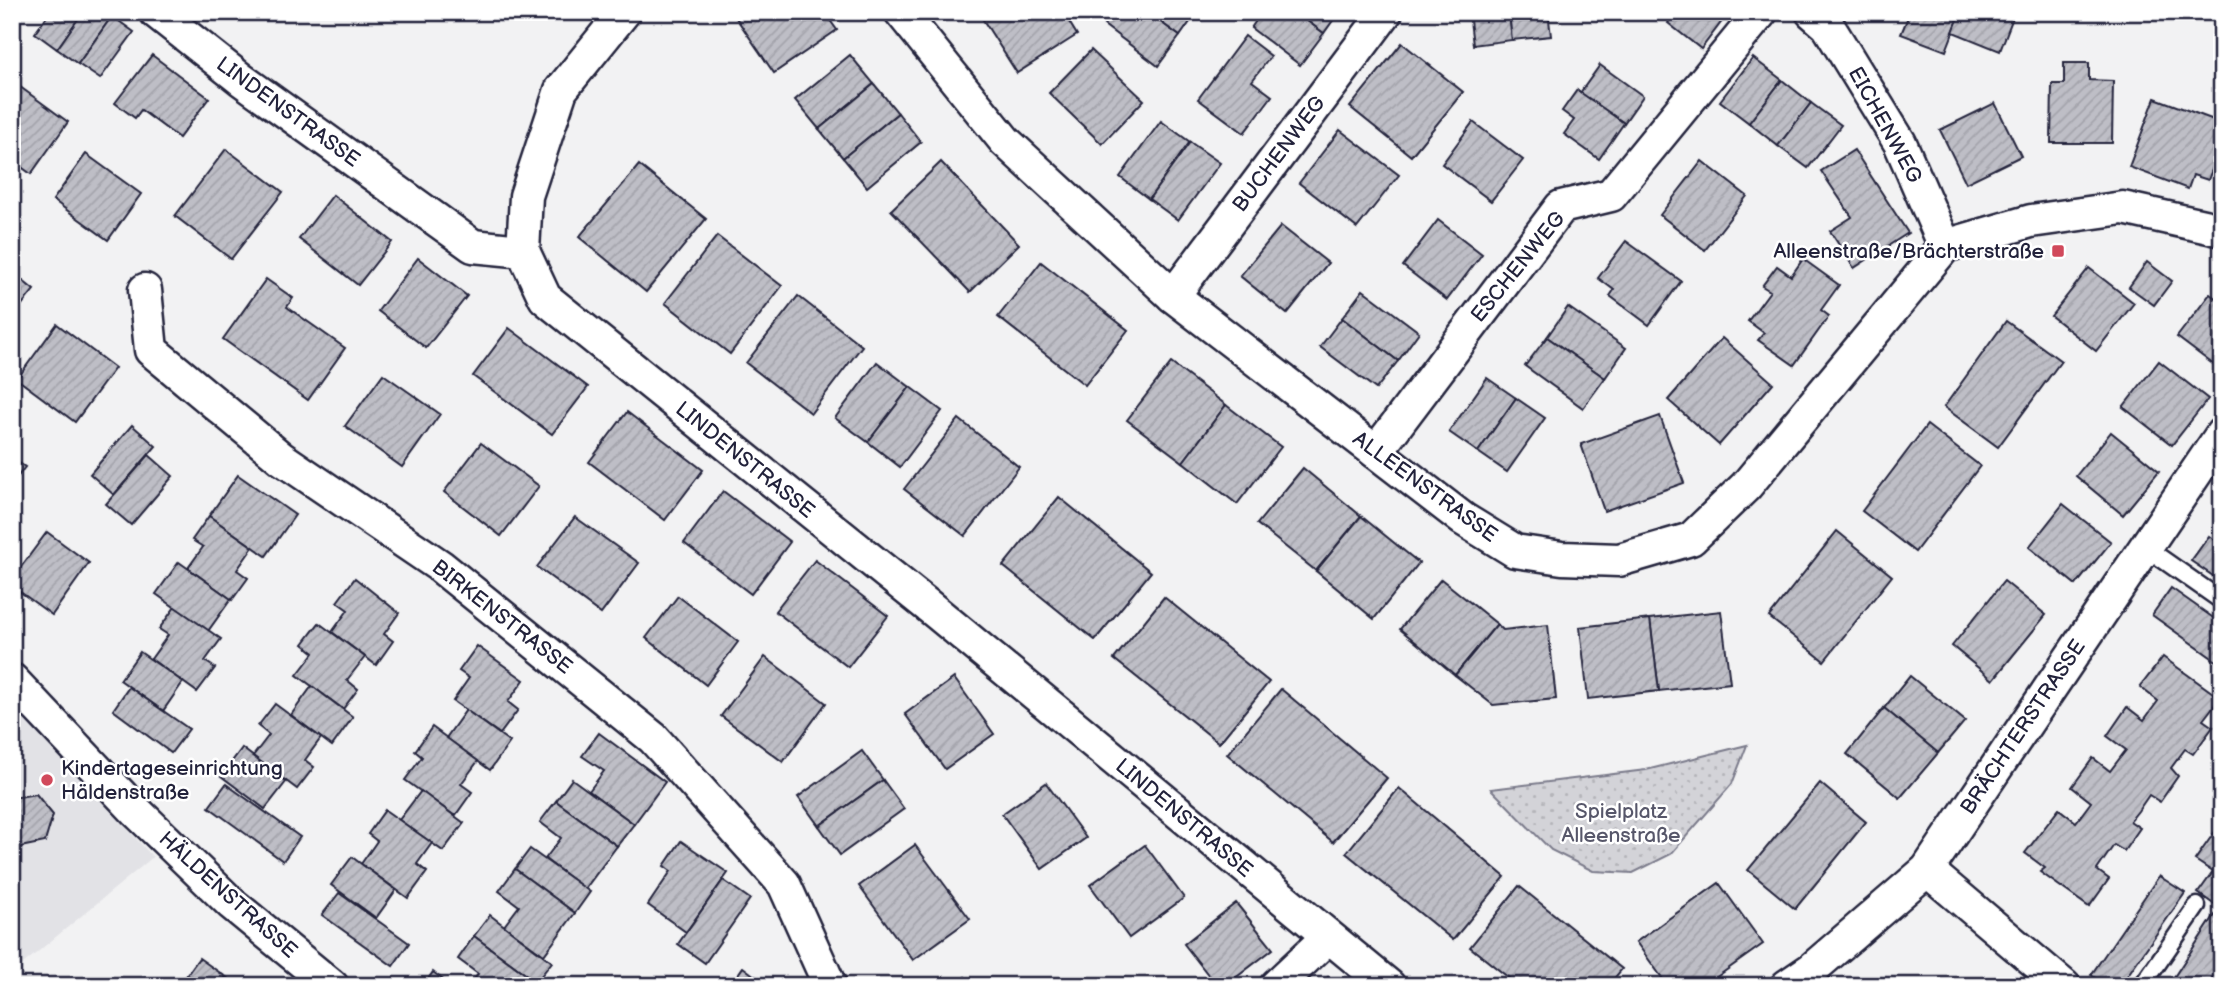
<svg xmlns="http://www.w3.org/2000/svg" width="2234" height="998" viewBox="0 0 2234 998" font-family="'Balsamiq Sans',sans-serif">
<defs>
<pattern id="green-dots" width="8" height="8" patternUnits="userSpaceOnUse" patternTransform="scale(1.75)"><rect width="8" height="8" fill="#d3d3d8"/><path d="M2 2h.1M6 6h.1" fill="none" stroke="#b5b5ba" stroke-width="1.8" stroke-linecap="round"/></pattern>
<pattern id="building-hatch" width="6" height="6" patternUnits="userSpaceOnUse" patternTransform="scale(1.75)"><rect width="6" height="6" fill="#bebec6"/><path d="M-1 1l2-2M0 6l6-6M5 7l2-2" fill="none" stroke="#a3a3ab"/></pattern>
</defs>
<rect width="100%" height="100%" fill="#f2f2f3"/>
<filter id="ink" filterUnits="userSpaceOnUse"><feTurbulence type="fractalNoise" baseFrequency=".0143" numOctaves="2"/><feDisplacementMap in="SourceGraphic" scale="14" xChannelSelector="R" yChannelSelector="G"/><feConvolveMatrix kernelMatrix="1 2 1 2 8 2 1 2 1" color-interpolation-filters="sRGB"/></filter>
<g filter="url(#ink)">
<polygon fill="#e2e2e6" points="12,704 153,857 12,973"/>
<polygon fill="url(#green-dots)" stroke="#7a7a8a" stroke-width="2" points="1747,745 1732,784 1671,854 1633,873 1593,871 1551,850 1491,789 1646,770"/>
<g fill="url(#building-hatch)" stroke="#22223b" stroke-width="2">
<polygon points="50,12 83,12 57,49 35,33"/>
<polygon points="83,12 106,12 112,16 78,64 57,49"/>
<polygon points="732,12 824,12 837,30 774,73"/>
<polygon points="978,12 1063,12 1077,35 1017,73"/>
<polygon points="1114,12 1147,12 1180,36 1158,66 1104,25"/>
<polygon points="1147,12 1197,12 1180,36"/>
<polygon points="1262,12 1295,12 1324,33 1300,65 1251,28"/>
<polygon points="1295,12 1339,12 1324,33"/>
<polygon points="1469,12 1509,12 1512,40 1473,45"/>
<polygon points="1509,12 1548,12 1551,36 1512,40"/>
<polygon points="1675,12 1729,12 1701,49 1668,23"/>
<polygon points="1910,12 1961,12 1946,51 1901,34"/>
<polygon points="1961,12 2015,12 2000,51 1953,32"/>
<polygon points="112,16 134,32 100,79 78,64"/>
<polygon points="1245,36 1271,56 1252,81 1272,96 1244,133 1198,99"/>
<polygon points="1402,43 1463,92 1411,156 1350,107"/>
<polygon points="1091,50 1144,100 1102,144 1049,93"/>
<polygon points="152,55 209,98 179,138 141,110 135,118 115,103"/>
<polygon points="850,55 874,84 819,129 795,100"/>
<polygon points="1753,58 1782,80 1749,123 1720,101"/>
<polygon points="2064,63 2089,63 2089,80 2113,81 2112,143 2051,143 2052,84 2064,84"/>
<polygon points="1600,65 1643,96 1624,123 1580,93"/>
<polygon points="1782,80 1811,103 1778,146 1749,123"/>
<polygon points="12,81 68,122 31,174 12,160"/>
<polygon points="874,84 898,113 843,158 819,129"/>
<polygon points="1577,90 1624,123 1599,159 1564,134 1574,120 1562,111"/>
<polygon points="2155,98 2222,123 2222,144 2208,180 2193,175 2188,189 2129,167"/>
<polygon points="1811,103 1841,125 1808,168 1778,146"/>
<polygon points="1995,103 2021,156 1966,183 1940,130"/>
<polygon points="898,113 921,142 867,187 843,158"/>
<polygon points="1161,121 1190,142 1149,199 1120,177"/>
<polygon points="1473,122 1523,160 1491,201 1442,164"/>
<polygon points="1340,130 1399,175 1357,228 1299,183"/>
<polygon points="1190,142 1220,163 1178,220 1149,199"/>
<polygon points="226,149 283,192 231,259 175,216"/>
<polygon points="1854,150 1908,233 1854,268 1830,231 1852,217 1821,171"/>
<polygon points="86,154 141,194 108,240 53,200"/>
<polygon points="1702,161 1747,196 1705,250 1660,215"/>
<polygon points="941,162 1019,244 970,292 891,210"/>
<polygon points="639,165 706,219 646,292 579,237"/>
<polygon points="333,195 392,242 358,285 299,239"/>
<polygon points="1438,220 1482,254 1447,300 1403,266"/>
<polygon points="1281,226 1328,263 1287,314 1240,276"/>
<polygon points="717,236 782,286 730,354 665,303"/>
<polygon points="1626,241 1681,281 1649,325 1610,296 1614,290 1598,278"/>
<polygon points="418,258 467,296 426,348 378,311"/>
<polygon points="1803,259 1839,285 1821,310 1829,316 1794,365 1758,340 1764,333 1748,321 1770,291 1762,286 1777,266 1791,276"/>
<polygon points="1041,262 1128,330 1085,385 998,317"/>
<polygon points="2147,262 2172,281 2154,305 2129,287"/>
<polygon points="2089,268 2134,303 2096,351 2051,316"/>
<polygon points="12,272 34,290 12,317"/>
<polygon points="266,279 293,298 287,307 345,348 308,400 223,339"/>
<polygon points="1363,290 1419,332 1398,361 1342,318"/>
<polygon points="2210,294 2222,303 2222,371 2177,337"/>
<polygon points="798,296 862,346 811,413 746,363"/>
<polygon points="1568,307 1626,348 1605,378 1547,337"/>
<polygon points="1342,318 1398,361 1376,389 1320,347"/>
<polygon points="2006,321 2061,361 1998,447 1944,407"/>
<polygon points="57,324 115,368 75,422 17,379"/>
<polygon points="509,328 588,387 552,434 473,376"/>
<polygon points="1547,337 1605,378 1583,408 1525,366"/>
<polygon points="1722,338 1773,383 1719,445 1668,400"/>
<polygon points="2159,361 2208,399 2172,445 2123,407"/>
<polygon points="877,362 910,387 868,442 835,418"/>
<polygon points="1171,363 1226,405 1183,462 1127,420"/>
<polygon points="383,374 440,414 402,467 345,426"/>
<polygon points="1487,378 1516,398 1478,452 1449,432"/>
<polygon points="910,387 942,411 900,467 868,442"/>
<polygon points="1516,398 1545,418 1507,472 1478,452"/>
<polygon points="1226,405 1281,447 1237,504 1183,462"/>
<polygon points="627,412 703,470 665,520 589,462"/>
<polygon points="1660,416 1684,483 1604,511 1581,444"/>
<polygon points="959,419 1019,467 965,536 904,489"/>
<polygon points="132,425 156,446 114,495 90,474"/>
<polygon points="1927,425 1980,466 1915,552 1862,511"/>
<polygon points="2111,432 2159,471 2123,515 2076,476"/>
<polygon points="481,443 539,486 501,536 444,492"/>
<polygon points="149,455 173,476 131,525 106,504"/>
<polygon points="12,458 25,467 12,484"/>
<polygon points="1303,468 1361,516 1316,571 1257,524"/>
<polygon points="238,475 295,515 266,556 209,516"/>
<polygon points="723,491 790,542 751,594 684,543"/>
<polygon points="1059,497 1151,572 1095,640 1003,566"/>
<polygon points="2063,504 2111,542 2076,585 2029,547"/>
<polygon points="209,516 253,547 237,570 248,578 232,600 188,568 203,547 192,540"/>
<polygon points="1361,516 1419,563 1374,619 1316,571"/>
<polygon points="575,517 639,563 601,614 537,567"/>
<polygon points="1837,531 1892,576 1824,661 1769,617"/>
<polygon points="47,532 89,563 52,615 12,586 12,579"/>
<polygon points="2209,536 2222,545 2222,582 2191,561"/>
<polygon points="815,560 888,616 848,667 775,611"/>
<polygon points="179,562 231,599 208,631 156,594"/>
<polygon points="355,578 399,613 384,634 393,641 376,665 332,632 348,610 337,602"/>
<polygon points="1441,579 1497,624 1455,675 1400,629"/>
<polygon points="2004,581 2046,615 1993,680 1952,646"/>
<polygon points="2171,588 2222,624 2222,665 2152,615"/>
<polygon points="678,596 738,642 706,685 646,638"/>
<polygon points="1164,597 1269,682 1219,743 1114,659"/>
<polygon points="175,607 221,639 205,661 215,668 197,692 151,659 168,635 159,629"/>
<polygon points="1721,611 1730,683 1659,691 1650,619"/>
<polygon points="1650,619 1659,691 1588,699 1580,627"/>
<polygon points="319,623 365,657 347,680 358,689 343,709 297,675 314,653 303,644"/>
<polygon points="1497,624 1503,630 1548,625 1556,699 1493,705 1455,675"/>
<polygon points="477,646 524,680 508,702 518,710 500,734 453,701 469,678 459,671"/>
<polygon points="140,652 183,682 163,711 120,680"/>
<polygon points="765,657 826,703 783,762 721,716"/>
<polygon points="2163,657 2220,698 2203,720 2213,727 2193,754 2185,749 2171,768 2178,776 2160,802 2149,795 2138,811 2130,821 2140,828 2124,851 2114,845 2097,870 2109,879 2089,907 2040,872 2045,868 2025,853 2059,809 2076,822 2091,802 2072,787 2093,758 2110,771 2126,750 2107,736 2127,707 2144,720 2158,701 2140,687"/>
<polygon points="1910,676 1965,721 1938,753 1884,708"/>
<polygon points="954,678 994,734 945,769 905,714"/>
<polygon points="312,686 353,717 332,746 291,715"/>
<polygon points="129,687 189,729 171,753 113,710"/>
<polygon points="1281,689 1387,778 1333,842 1227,754"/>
<polygon points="275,704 321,738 305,760 314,767 297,789 253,756 269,735 258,726"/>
<polygon points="1884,708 1938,753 1900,798 1847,754"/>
<polygon points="466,710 510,742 490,770 446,738"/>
<polygon points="432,727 478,761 461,784 472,792 455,816 405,780 422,757 415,751"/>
<polygon points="599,733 665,782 634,824 589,791 604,771 582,756"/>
<polygon points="242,748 286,782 265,809 221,776"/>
<polygon points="862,751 883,780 819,826 798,797"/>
<polygon points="572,779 634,824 617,846 556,801"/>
<polygon points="883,780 904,809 840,855 819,826"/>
<polygon points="1046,783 1086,838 1042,869 1002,814"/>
<polygon points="1820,783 1866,822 1795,909 1748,870"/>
<polygon points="226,784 300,837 283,861 209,807"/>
<polygon points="1399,788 1505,877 1453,940 1346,853"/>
<polygon points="421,791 464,823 443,851 399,820"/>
<polygon points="36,794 53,815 45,842 16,848 12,857 12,798"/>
<polygon points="556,801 617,846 585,889 545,859 561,838 540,822"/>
<polygon points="385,810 432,843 417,864 427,872 408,898 361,864 377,841 368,834"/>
<polygon points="2216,830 2222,834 2222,910 2198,893 2213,872 2195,860"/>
<polygon points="681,841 728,873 686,932 648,905 671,871 664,866"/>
<polygon points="915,845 970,919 913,960 859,886"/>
<polygon points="1145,845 1184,898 1129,938 1090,885"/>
<polygon points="530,849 590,892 575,913 515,869"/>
<polygon points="352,857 396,890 376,918 331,885"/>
<polygon points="515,869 575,913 544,955 504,926 519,906 499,891"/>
<polygon points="2159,876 2185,893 2120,986 2107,986 2091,975"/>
<polygon points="723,880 750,899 705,963 678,944"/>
<polygon points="1719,883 1763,944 1704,986 1668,986 1636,942"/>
<polygon points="1519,886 1622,969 1608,986 1519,986 1470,947"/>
<polygon points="339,893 409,943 393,966 322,915"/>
<polygon points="1236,903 1273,949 1225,986 1217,986 1184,944"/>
<polygon points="490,915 552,962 536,982 474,936"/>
<polygon points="2215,915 2222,920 2222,964 2207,986 2168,986"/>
<polygon points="474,936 536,982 534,986 469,986 478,974 458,959"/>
<polygon points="199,958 226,977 220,986 179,986"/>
<polygon points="743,967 768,986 730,986"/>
<polygon points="433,972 451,986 423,986"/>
<polygon points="226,977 239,986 220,986"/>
<polygon points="965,977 972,986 953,986"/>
<polygon points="1328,977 1335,986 1317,986"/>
</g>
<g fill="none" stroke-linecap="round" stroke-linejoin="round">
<g stroke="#22223b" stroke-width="21">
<g id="service">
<polyline points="2145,547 2222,601"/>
<polyline points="2142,986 2197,906"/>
</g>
</g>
<g stroke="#22223b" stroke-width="37">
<g id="minor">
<polyline points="156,12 242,80 473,246 523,251 545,298 937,613 1389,986"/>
<polyline points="901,12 1005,141 1173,296 1463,519 1515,551 1562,558 1619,560 1691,539 1746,486 1945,246 2031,221 2123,208 2222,230"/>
<polyline points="1812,12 1828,26 1900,143 1945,246"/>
<polyline points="523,251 526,196 561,90 624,12"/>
<polyline points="145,290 151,350 281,458 440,566 653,738 784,884 830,986"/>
<polyline points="1173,296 1386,12"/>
<polyline points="1376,452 1561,207 1611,195 1761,12"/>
<polyline points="12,680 137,812 232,904 332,986"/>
<polyline points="1927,870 2064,986"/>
<polyline points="1276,986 1328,937"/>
<polyline points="1787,986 1812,969 1927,870 2222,434"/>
</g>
</g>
<use href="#service" stroke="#fff" stroke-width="16"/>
<use href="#minor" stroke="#fff" stroke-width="32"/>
</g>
</g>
<g fill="#d1495b" stroke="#fff" stroke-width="2.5">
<rect x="2051" y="244" width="14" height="14" rx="3.5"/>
<circle cx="47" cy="780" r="7"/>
</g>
<g text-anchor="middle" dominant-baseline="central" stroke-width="5" stroke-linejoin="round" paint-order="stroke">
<g font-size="21" fill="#22223b" stroke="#fff">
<text transform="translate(288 112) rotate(36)">LINDENSTRASSE</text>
<text transform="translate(1885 125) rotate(61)">EICHENWEG</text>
<text transform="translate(1279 154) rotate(-53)">BUCHENWEG</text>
<text transform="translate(1518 267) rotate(-51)">ESCHENWEG</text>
<text transform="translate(745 460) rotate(39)">LINDENSTRASSE</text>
<text transform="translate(1425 487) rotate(36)">ALLEENSTRASSE</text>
<text transform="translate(502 617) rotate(38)">BIRKENSTRASSE</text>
<text transform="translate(2023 727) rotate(-56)">BRÄCHTERSTRASSE</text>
<text transform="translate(1184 818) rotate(40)">LINDENSTRASSE</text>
<text transform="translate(228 895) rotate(42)">HÄLDENSTRASSE</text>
</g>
<g font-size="21" fill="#22223b" stroke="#fff" text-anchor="end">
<text x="2044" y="251">Alleenstraße/Brächterstraße</text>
<text x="61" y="768" text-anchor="start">Kindertageseinrichtung<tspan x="61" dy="24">Häldenstraße</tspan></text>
</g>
<g font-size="21" fill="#57576a" stroke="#fff">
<text x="1621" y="811">Spielplatz<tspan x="1621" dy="24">Alleenstraße</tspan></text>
</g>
</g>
<rect width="2234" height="998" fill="none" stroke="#fff" stroke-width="42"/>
<rect x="21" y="21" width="2192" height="956" fill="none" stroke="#22223b" stroke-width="2.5" filter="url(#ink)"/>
</svg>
